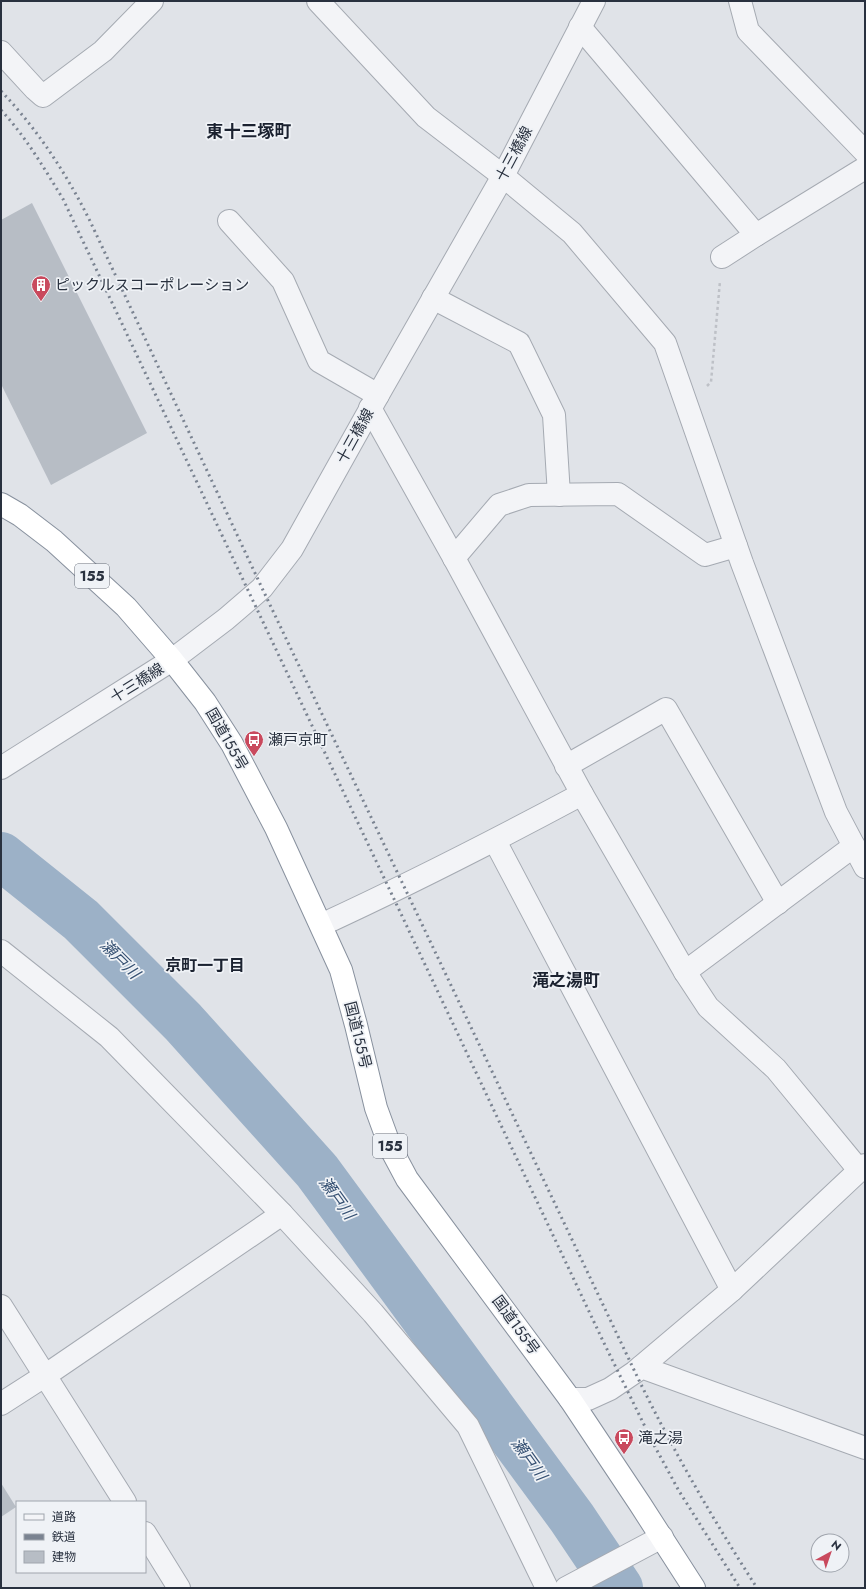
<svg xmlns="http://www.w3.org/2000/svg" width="866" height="1589" viewBox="0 0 866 1589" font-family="Jost,'Noto Sans JP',sans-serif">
<rect width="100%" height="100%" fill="#e0e3e8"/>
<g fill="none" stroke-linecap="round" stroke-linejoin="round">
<polyline stroke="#9cb1c7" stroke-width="48" points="1,856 81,920 183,1022 317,1171 572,1518 619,1588"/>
</g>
<g fill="#b7bdc5">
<polygon points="32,203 147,433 51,485 1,384 1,220"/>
<polygon points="1,1483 16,1507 1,1517"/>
</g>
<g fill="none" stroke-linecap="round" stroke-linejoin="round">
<g stroke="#a5aab2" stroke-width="24">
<g id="minor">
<polyline points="318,1 426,117 503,176 572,233 665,343 742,563 836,812 865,867"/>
<polyline points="740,1 748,31 865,152"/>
<polyline points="580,27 756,235 865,168"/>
<polyline points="1,52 35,89 43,96 103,51 152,1"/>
<polyline points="229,221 283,281 319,361 378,395"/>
<polyline points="722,257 756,235"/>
<polyline points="433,298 519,343 554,415 559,495"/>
<polyline points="370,408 454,558 582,794 685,972 708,1007 776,1069 859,1170"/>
<polyline points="454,558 499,505 529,495 618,494 705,555 736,546"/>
<polyline points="566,766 666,709 778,903"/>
<polyline points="495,841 732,1290"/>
<path d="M321,925C410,884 496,840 582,794"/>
<polyline points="1,951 109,1037 282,1214 373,1313 468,1426 547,1588"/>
<polyline points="685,972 854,846"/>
<polyline points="1,1306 125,1502"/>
<polyline points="641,1367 865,1448"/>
<polyline points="570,1399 588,1399 610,1389 635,1372 732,1290 865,1165"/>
<polyline points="1,1404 46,1375 282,1214"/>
<polyline points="145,1533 179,1588"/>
<polyline points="566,1588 662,1537"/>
</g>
</g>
<g stroke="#a5aab2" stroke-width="24">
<polyline id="tertiary" points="1,768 172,660 226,619 262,588 292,549 378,395 503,176 594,1"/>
</g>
<g stroke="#88919e" stroke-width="24">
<polyline id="trunk" points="1,504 20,515 54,541 126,607 172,660 205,702 232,744 276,828 341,970 356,1025 376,1108 391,1149 407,1179 570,1399 640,1504 694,1588"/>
</g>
<polyline stroke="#bec1c7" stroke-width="2.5" stroke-dasharray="3 3" stroke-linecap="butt" points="707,386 711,382 720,281"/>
<use href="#minor" stroke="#f3f4f7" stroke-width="22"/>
<use href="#tertiary" stroke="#f3f4f7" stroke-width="22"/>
<use href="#trunk" stroke="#fff" stroke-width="22"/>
<g stroke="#7a8391" stroke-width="3" stroke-dasharray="2 4" stroke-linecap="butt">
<path d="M1,91C38,130 66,173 90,221L262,588L635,1372C671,1447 712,1518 757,1588"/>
<path d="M1,110C26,137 44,168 63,199L603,1341L654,1445L679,1491L740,1588"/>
</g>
</g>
<defs>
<g id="building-pin" transform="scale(1)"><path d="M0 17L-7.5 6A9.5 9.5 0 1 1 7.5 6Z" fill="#c9495d" stroke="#eff2f6"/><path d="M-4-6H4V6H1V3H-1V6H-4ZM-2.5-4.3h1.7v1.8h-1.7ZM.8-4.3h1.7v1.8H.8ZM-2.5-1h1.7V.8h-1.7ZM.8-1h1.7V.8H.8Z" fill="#fff"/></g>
<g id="bus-pin" transform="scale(1)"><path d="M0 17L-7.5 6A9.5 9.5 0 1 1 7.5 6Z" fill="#c9495d" stroke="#eff2f6"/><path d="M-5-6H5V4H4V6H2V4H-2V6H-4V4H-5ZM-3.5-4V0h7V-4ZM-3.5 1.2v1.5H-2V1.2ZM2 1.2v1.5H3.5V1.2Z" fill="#fff"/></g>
</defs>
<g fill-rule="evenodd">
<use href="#building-pin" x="41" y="285"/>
<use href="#bus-pin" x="254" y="740"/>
<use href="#bus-pin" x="624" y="1438"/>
</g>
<g text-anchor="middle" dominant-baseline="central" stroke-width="3.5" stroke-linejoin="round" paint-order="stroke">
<g fill="#eff2f6" stroke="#646b76" stroke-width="1">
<rect x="75" y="564" width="34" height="24" rx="3"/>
<rect x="373" y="1134" width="34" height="24" rx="3"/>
</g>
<g font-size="14" font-weight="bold" fill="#29313f">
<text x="92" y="576">155</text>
<text x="390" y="1146">155</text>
</g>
<g font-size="15" fill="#29313f" stroke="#eff2f6">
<text transform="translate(514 154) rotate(-62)">十三橋線</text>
<text transform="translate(355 436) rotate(-61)">十三橋線</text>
<text transform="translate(137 683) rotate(-32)">十三橋線</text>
<text transform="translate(227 739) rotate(60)">国道155号</text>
<text transform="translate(358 1035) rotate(76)">国道155号</text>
<text transform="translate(516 1325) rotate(54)">国道155号</text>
</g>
<g font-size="15" fill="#29313f" stroke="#eff2f6" text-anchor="start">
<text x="55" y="285">ピックルスコーポレーション</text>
<text x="268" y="740">瀬戸京町</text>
<text x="638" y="1438">滝之湯</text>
</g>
<g font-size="16" font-style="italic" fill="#355072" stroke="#eff2f6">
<text transform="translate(120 959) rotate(45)">瀬戸川</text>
<text transform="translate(337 1198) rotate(54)">瀬戸川</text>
<text transform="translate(529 1459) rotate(54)">瀬戸川</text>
</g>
<g font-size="16" font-weight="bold" fill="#1b2230" stroke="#eff2f6">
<text x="205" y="965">京町一丁目</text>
</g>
<g font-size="17" font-weight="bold" fill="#1b2230" stroke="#eff2f6">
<text x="249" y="131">東十三塚町</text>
<text x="566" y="980">滝之湯町</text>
</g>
</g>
<rect width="866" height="1589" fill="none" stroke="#29313f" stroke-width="4"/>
<rect x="16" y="1501" width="130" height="72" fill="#eff2f6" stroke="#a0a5ad"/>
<rect x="24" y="1514" width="20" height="6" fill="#f3f4f7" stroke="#a0a5ad"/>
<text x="52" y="1521" font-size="12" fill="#29313f">道路</text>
<rect x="24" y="1534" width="20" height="6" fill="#7a8391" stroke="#a0a5ad"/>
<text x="52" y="1541" font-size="12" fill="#29313f">鉄道</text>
<rect x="24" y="1551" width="20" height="12" fill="#b7bdc5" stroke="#a0a5ad"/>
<text x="52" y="1561" font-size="12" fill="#29313f">建物</text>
<g transform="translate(830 1553) rotate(40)"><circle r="19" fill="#eff2f6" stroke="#a0a5ad"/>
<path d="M0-3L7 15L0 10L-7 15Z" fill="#c9495d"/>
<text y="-6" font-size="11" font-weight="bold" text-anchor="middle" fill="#29313f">N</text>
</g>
</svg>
